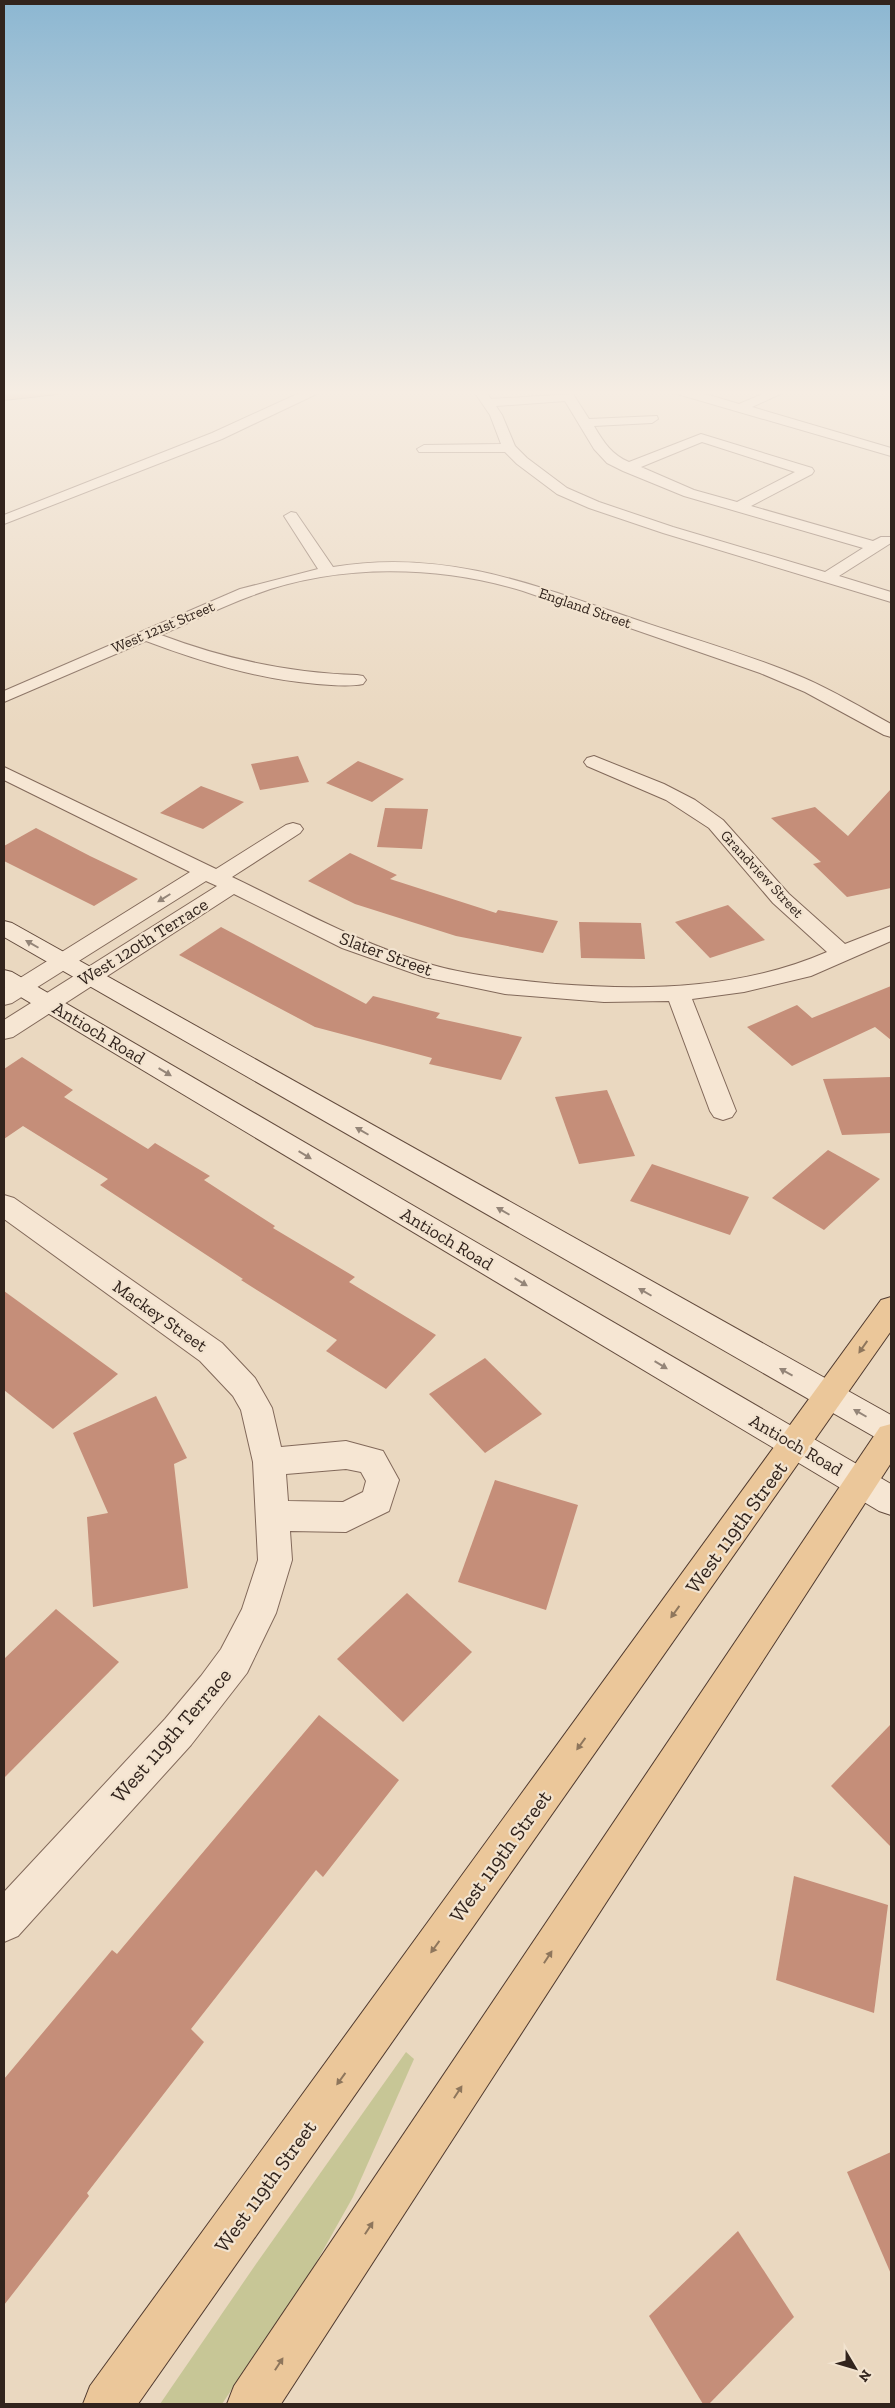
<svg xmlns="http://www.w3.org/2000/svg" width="895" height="2408" viewBox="0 0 895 2408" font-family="'Zilla Slab',serif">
<rect width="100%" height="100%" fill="#ead8c0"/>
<polygon fill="#c7c696" points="406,2052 414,2059 353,2197 312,2270 222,2404 160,2404 256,2264"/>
<g fill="#c58e79">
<polygon points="298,756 309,782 260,790 251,764"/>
<polygon points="358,761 404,779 372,802 326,783"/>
<polygon points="201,786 244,802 203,829 160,813"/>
<polygon points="891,789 891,888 847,897 813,864 821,862 771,818 815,807 848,836"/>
<polygon points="385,808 428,809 422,849 377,847"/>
<polygon points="36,828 90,856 138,879 94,906 4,861 4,846"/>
<polygon points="350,853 397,875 390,879 496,913 498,910 558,921 543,953 456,936 355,904 308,881"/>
<polygon points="728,905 765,940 710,958 675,922"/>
<polygon points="579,922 641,923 645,959 581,958"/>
<polygon points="221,927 366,1004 373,996 440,1013 436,1018 522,1037 501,1080 429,1064 432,1058 315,1027 179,955"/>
<polygon points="891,986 891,1040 875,1027 792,1066 747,1027 797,1005 812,1018"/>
<polygon points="22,1057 73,1090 64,1097 148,1149 155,1143 210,1176 204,1180 275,1226 273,1228 355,1277 349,1282 436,1335 386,1389 326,1351 337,1340 241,1280 243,1279 100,1185 108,1179 23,1126 4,1139 4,1069"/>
<polygon points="891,1077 891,1133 842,1135 823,1079"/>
<polygon points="607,1090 635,1156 579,1164 555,1097"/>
<polygon points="828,1150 880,1179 824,1230 772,1198"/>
<polygon points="652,1164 749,1197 730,1235 630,1201"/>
<polygon points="4,1291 118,1374 53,1429 4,1390"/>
<polygon points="485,1358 542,1414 485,1453 429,1394"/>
<polygon points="156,1396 187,1458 174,1464 188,1588 93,1607 87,1517 108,1513 73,1433"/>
<polygon points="495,1480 578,1505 546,1610 458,1582"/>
<polygon points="407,1593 472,1652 403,1722 337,1659"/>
<polygon points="56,1609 119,1662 4,1778 4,1659"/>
<polygon points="319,1715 399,1780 323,1877 316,1870 191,2029 204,2042 87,2193 89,2196 4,2305 4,2079 112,1950 117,1954"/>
<polygon points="891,1724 891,1847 831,1786"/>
<polygon points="794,1876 888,1905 874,2013 776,1980"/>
<polygon points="891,2152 891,2274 847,2172"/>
<polygon points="738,2231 794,2317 709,2404 703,2404 649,2316"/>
</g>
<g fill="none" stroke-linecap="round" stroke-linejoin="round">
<g stroke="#82695a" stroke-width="2">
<g id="minor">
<polygon points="306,390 325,390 222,439 4,524 4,515 212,433"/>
<path d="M473,390H485L491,399L573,394L589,419L657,416L658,419L652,423L594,426C604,443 612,455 629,462L701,434L812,468L814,471L812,474L751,506L873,541L881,537H891V543L839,576L891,592V602L663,533L589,508L557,494L517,464L505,452H419L417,449L424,445L501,444L490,415ZM565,401L594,449L607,463L623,471L684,496L863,548L825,572L673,527L599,502L567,488L527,458L515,446L502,415L496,406ZM702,442L795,472L737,502L694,490L641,467Z"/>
<polygon points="672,390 692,390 739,404 772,390 789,390 752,407 891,448 891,456 674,393"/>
<path d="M291,512L296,513L333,567C448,548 540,587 646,623C699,641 753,656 804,678C834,691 862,708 891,724V737L884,735L805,692L760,673L523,591C437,565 337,563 251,596C221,607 191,622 161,635C225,659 288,673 357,675L363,676L366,680L363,684C349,687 332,685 317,684C258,679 202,662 146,641L4,702V691L240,589L318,569L284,516Z"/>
<path d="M594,756L664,784L695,800L723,820L789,894L845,944L891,926V941L811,976L744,992L692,999L736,1111L732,1117L723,1120L714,1117L710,1111L669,1001L604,1002L505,994L424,977L342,948L234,894L13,1037L4,1039V1020L217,886L206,881L12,1003L4,1005V988L190,872L4,780V767L216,869L286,825L293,823L300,825L303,829L300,833L232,877C297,908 360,944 429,964C470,976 514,980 556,984C648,991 742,989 827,952L773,903L709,828L666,800L587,766L584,762L587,758Z"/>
<path d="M4,1195L14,1198L222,1343L255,1378L267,1399L272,1408L281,1447L346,1441L383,1451L399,1480L389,1511L346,1532L290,1531L292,1560L276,1613L247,1673L191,1745L18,1936L4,1942V1892L165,1719L201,1676L221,1649L242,1609L258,1560L253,1462L241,1410L233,1396L200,1361L4,1219ZM346,1469L361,1472L366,1481L363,1492L343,1502L288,1501L286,1474Z"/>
</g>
</g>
<g stroke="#634b3d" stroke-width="2">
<g id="secondary">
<polygon points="4,921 12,923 891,1415 891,1444 880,1440 4,937"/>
<polygon points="4,970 12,972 891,1484 891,1515 879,1511 4,987"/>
</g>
</g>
<g stroke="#4f392e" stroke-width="2">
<g id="primary">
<polygon points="891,1297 891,1331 138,2404 83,2404 90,2386 881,1300"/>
<polygon points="891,1424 891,1463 281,2404 227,2404 234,2386 880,1427"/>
</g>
</g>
<g stroke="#4f392e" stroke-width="2">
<polygon id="motorway" points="23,390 63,390 57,394 4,400 4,392"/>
</g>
<use href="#minor" fill="#f6e6d3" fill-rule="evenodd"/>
<use href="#secondary" fill="#f6e6d3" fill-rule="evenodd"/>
<use href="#primary" fill="#ebc79a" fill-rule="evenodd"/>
<use href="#motorway" fill="#d48c56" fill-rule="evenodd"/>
</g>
<defs><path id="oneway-solid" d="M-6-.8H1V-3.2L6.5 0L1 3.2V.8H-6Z" transform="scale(1.25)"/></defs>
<g fill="#948578">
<use href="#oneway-solid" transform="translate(164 898) rotate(148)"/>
<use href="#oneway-solid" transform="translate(32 944) rotate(-150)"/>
<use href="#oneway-solid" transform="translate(165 1072) rotate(31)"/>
<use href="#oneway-solid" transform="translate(362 1131) rotate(-150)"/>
<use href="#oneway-solid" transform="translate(305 1155) rotate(31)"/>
<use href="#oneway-solid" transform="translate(503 1211) rotate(-150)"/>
<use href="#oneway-solid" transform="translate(521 1282) rotate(31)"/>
<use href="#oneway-solid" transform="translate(645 1292) rotate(-150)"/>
<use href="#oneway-solid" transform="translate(661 1365) rotate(31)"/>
<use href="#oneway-solid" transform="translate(786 1372) rotate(-151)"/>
<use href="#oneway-solid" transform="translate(860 1413) rotate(-150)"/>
</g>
<g fill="#8e765c">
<use href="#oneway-solid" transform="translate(863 1347) rotate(125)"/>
<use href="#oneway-solid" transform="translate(675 1612) rotate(126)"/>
<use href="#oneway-solid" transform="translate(581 1744) rotate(126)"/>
<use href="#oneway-solid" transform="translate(435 1947) rotate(126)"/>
<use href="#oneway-solid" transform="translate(548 1957) rotate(-57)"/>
<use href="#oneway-solid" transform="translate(341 2079) rotate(126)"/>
<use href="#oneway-solid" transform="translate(458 2092) rotate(-57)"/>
<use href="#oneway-solid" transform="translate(369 2228) rotate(-57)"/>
<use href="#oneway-solid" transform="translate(279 2364) rotate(-57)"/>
</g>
<linearGradient id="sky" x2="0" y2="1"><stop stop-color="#8cb7d2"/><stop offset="0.54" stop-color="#f6ede3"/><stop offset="1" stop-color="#f6ede3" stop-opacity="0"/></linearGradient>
<rect width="895" height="727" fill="url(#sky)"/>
<g text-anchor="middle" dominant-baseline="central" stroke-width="4.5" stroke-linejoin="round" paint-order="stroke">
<g font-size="15" fill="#32241d" stroke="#f2e3cf">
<text transform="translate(585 608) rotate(19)">England Street</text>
<text transform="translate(163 627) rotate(-23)">West 121st Street</text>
<text transform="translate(762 874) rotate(47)">Grandview Street</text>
</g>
<g font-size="18" fill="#32241d" stroke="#f2e3cf">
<text transform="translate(143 942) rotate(-32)">West 120th Terrace</text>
<text transform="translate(386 954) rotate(20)">Slater Street</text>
<text transform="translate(99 1033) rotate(31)">Antioch Road</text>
<text transform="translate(447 1239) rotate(31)">Antioch Road</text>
<text transform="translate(160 1316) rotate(35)">Mackey Street</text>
<text transform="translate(796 1445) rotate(30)">Antioch Road</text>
</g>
<g font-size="21" fill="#32241d" stroke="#f2e3cf">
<text transform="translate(736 1527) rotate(-54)">West 119th Street</text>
<text transform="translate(171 1735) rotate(-49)">West 119th Terrace</text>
<text transform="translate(500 1856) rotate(-54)">West 119th Street</text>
<text transform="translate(265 2186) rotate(-54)">West 119th Street</text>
</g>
</g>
<rect width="895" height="2408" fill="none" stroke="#32241d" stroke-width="10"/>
<g transform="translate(855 2368) rotate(128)" stroke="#f2e3cf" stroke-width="4" paint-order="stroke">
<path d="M0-4L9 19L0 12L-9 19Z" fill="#32241d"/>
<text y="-8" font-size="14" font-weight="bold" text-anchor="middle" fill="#32241d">N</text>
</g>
</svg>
